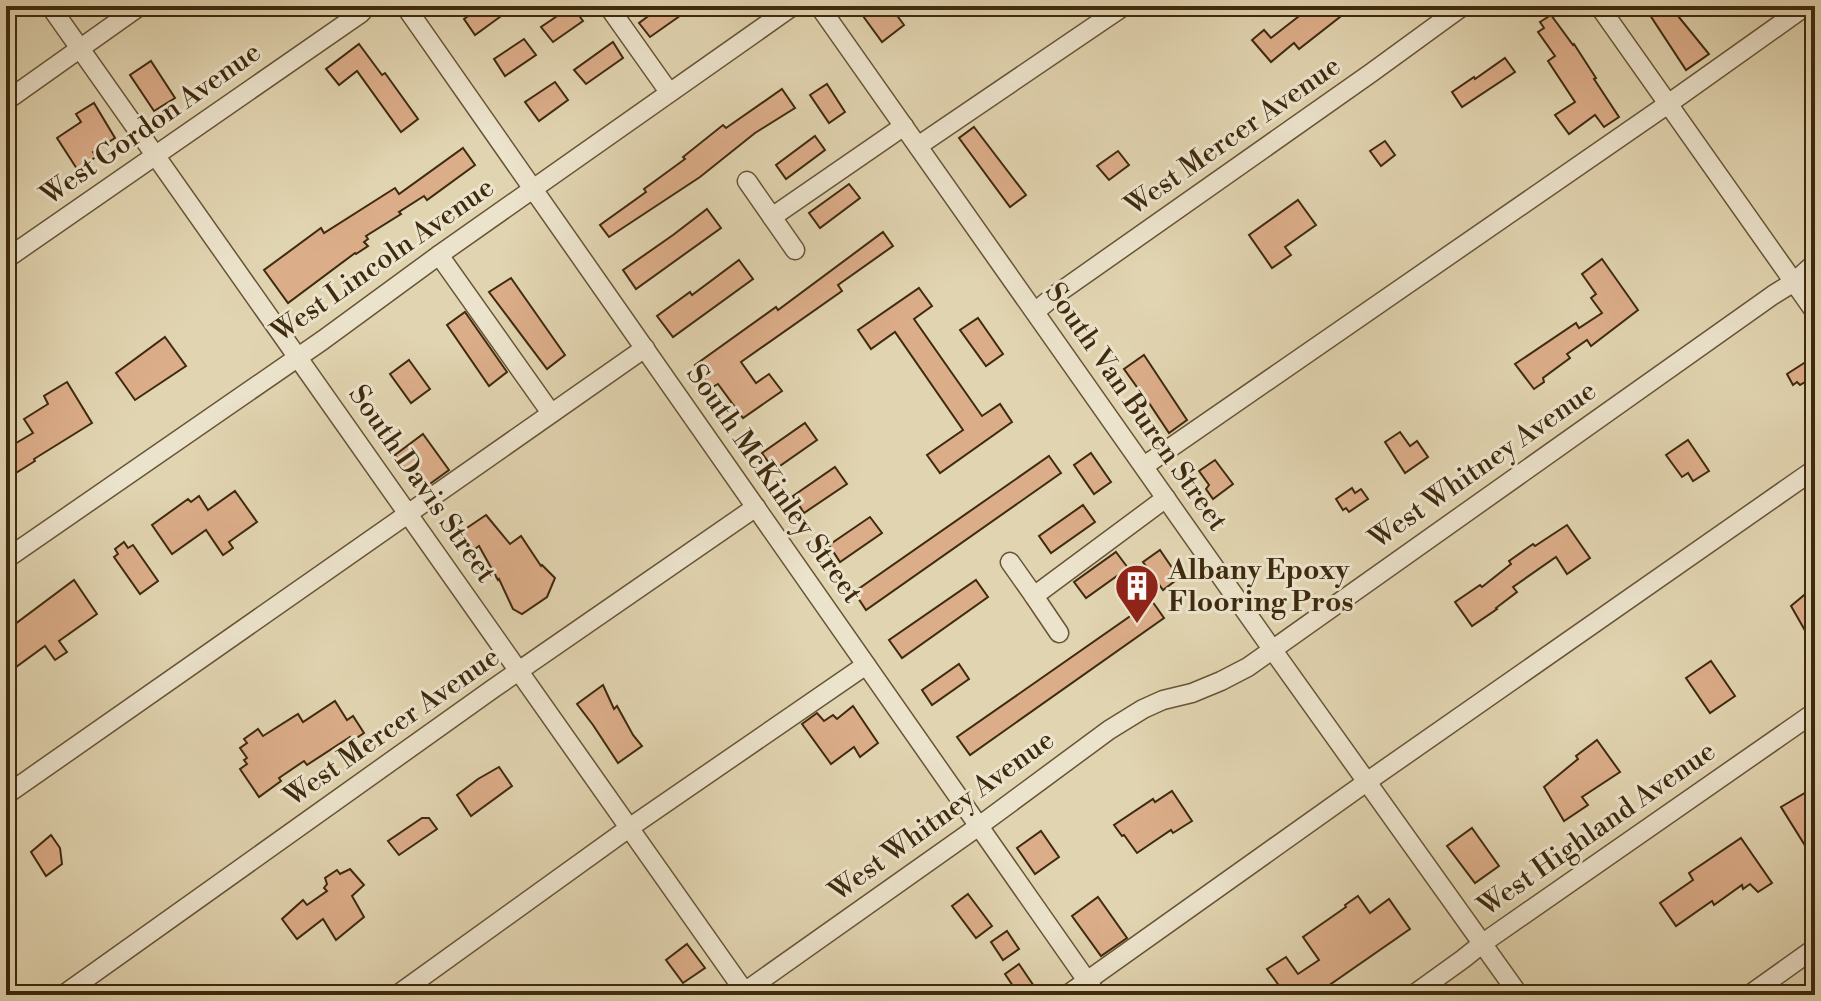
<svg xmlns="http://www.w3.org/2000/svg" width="1821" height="1001" viewBox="0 0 1821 1001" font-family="'Libre Bodoni',serif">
<rect width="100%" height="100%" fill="#e1d4b0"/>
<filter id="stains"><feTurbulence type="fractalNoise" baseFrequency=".0025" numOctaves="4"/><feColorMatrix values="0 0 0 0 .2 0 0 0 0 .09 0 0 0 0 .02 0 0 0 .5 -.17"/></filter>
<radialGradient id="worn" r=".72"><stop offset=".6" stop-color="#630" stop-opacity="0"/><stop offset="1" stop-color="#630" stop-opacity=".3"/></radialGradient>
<g fill="#dcad89" stroke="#3e2a0e" stroke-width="2">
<polygon points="483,6 515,6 475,35 464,19"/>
<polygon points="572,6 583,21 553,42 541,27"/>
<polygon points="662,6 694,6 650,37 639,23"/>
<polygon points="876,6 890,6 904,25 882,42 863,16"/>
<polygon points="1312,6 1354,6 1299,49 1294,43 1271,62 1252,40 1264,30 1271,38"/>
<polygon points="1644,6 1673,6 1679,15 1678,16 1709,54 1686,70"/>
<polygon points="1551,15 1573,45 1574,44 1596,78 1594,79 1619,117 1604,127 1595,115 1569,134 1555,115 1575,102 1548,61 1555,56 1538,32 1544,28 1540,22"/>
<polygon points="524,39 536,55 505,76 494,59"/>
<polygon points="613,42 623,58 586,84 574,70"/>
<polygon points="359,44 382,75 385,73 418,119 401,132 357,71 339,85 326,69"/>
<polygon points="1505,58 1515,72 1462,107 1452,92 1474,77 1475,79"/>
<polygon points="151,61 175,98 154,111 130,75"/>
<polygon points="555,82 568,100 539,121 525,102"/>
<polygon points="827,84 845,112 829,123 810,95"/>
<polygon points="782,89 795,108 755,133 700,177 609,237 600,225 646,192 644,189 685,159 683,157 723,125 726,128"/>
<polygon points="94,103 115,138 93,152 96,157 77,169 57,138 81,122 76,114"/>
<polygon points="974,127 1026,195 1010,207 959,138"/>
<polygon points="815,136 825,150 786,179 776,165"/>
<polygon points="1385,141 1395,155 1381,166 1370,151"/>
<polygon points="463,148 475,165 427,200 424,196 399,212 401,214 366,236 368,239 364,242 368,246 356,254 355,253 288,303 264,270 321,228 324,233 395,188 399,194"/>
<polygon points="1118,151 1129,165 1109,180 1097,166"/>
<polygon points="849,184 860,198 820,228 809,213"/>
<polygon points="1298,200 1316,225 1285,247 1291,255 1272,268 1249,235"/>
<polygon points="707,209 721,228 636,289 623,270 673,235"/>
<polygon points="883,232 893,246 838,285 842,291 741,362 756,383 769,374 782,391 743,418 718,384 711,388 695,365 776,307 778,310"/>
<polygon points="1602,259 1638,310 1591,346 1587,340 1567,354 1570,358 1543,378 1544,382 1534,389 1515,364 1576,323 1579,328 1602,313 1591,298 1596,294 1582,274"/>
<polygon points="739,260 753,279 673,337 657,316 690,292 692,295"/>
<polygon points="511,278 565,355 547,369 489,292"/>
<polygon points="919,288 932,306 914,319 982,416 1000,404 1012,422 940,473 927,455 963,430 895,332 871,349 858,330"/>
<polygon points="465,312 507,372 489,386 447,325"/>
<polygon points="978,318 1003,354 986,366 960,330"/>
<polygon points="165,337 186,366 135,400 116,373"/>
<polygon points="1144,355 1187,420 1169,433 1145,397 1144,397 1124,369"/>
<polygon points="1815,356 1815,376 1800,385 1797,382 1793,385 1787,374"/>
<polygon points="409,360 430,389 411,403 390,374"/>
<polygon points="67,382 92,423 34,459 35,461 11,476 6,467 6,449 33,433 24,419 48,404 44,396"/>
<polygon points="805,423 817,440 774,470 762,453"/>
<polygon points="1400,432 1410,446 1417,441 1428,457 1405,473 1385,442"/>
<polygon points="423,434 449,470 420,491 395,455"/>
<polygon points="1688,440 1709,471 1693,481 1688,473 1682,477 1666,455"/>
<polygon points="1091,453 1111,482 1094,494 1074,465"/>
<polygon points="1049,456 1061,473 866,610 854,592"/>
<polygon points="1215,460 1233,484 1213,499 1206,489 1209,485 1199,471"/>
<polygon points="835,467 847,484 804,513 793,496"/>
<polygon points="1352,488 1355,493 1361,489 1368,499 1349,512 1346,508 1343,510 1336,499"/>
<polygon points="235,491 257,522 229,542 233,548 223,555 206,530 172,554 152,525 188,499 191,502 199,496 208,510"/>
<polygon points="1083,505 1095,522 1051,553 1039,536"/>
<polygon points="486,515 510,544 521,536 541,566 542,565 555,578 547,597 522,614 513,609 499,579 498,580 479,546 471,552 458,534"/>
<polygon points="870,517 882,533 840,562 829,545"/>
<polygon points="1567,525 1590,558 1567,574 1556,557 1513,587 1517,592 1496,608 1497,609 1472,626 1455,602 1480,585 1482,587 1511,564 1509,561 1533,544 1535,546"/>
<polygon points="124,542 128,548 133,545 158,581 140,594 114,557 118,554 115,549"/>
<polygon points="1160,550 1179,578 1163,590 1143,562"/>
<polygon points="1116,552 1128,568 1086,598 1074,582"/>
<polygon points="74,580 97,614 59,641 67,652 55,660 45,646 16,667 6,653 6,626 14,621 15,624"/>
<polygon points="976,580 988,597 902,658 889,640"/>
<polygon points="1815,586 1815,648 1791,606"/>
<polygon points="1152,601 1164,618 970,755 957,737"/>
<polygon points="1711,661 1735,696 1710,713 1686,678"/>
<polygon points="959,664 969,679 932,705 922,690"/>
<polygon points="603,685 614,709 617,706 633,735 642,746 618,763 593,725 577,704"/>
<polygon points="335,701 347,720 353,716 364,733 352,741 350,737 307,765 304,761 279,778 281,781 259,797 240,769 247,764 244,760 247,758 240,748 247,743 244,739 258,729 263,736 298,714 303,722"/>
<polygon points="853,706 878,743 860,757 854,747 831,764 802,724 817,713 824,721 833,715 837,719"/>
<polygon points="1597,740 1620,772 1582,797 1588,805 1564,821 1544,787 1578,759 1576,756"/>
<polygon points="499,767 512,786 471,816 457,795 478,779"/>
<polygon points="1815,787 1815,841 1806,847 1781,807"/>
<polygon points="1172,791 1192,821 1173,833 1171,830 1137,853 1124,835 1122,836 1114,825 1153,799 1155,802"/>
<polygon points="422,818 429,818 437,829 399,855 388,841"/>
<polygon points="1472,828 1499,866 1475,883 1447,846"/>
<polygon points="1041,831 1059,857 1035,874 1017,848"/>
<polygon points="51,835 60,848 62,864 46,876 31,852"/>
<polygon points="1741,838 1772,883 1758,892 1750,884 1743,889 1742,885 1714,905 1712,901 1676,926 1660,903 1693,880 1689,873"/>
<polygon points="350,869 364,885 352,896 364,917 336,940 323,919 297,939 282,919 303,900 307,905 327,891 324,888 327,884 325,878 337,870 340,874"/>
<polygon points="968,894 992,926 976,938 952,906"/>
<polygon points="1358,896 1370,913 1389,899 1410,929 1315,995 1269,995 1280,987 1267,969 1286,957 1298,974 1319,960 1303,937 1346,907 1345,905"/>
<polygon points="1098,897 1127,938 1101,956 1072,916"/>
<polygon points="1007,931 1019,949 1003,960 991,942"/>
<polygon points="687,944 705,968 683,983 666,960"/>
<polygon points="1019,964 1040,995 1019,995 1005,974"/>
</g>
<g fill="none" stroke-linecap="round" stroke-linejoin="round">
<g stroke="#675436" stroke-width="21">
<g id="minor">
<polyline points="50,6 747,995"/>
<polyline points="405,6 1097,995"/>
<polyline points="608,6 669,92"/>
<polyline points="819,6 1272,649 1519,995"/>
<polyline points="1599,6 1815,312"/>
<polyline points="6,101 140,6"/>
<polyline points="918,146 1124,6"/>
<polyline points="747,181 772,217"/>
<polyline points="795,250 772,217 904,126"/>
<polyline points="439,255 551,413"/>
<polyline points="6,259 361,13 367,6"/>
<polyline points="1035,312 1054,296 1371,73 1463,6"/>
<polyline points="1144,466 1668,104 1806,6"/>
<polyline points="6,559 323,340 439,255 793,6"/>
<polyline points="1010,562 1034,596"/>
<polyline points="1059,633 1034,596 1166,498"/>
<polyline points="6,795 645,348"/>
<polyline points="63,995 494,688 756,507"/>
<polyline points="397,995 629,828 866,665"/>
<polyline points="740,995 979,826 1109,730 1143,709 1163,700 1192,693 1221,681 1248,667 1773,295 1794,282 1815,263"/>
<polyline points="1067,995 1368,781 1815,469"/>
<polyline points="1413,995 1463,959 1483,943 1815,712"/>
<polyline points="1749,995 1815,948"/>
</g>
</g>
<use href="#minor" stroke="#ece3cc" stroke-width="18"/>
</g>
<defs>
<g id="building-pin" transform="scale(2.3)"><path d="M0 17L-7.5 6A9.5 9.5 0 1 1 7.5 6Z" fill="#8f2418" stroke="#ece3cc"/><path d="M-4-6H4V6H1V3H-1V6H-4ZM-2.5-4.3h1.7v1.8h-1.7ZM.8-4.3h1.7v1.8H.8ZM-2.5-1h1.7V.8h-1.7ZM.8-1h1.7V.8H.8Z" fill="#fff"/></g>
</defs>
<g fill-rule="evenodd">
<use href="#building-pin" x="1137" y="586"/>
</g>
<g text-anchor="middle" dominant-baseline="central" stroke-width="6" stroke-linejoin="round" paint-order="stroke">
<g font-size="28" fill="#3e2a0e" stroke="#ece3cc">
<text transform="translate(151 124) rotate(-35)">West Gordon Avenue</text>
<text transform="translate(1233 136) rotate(-35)">West Mercer Avenue</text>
<text transform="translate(383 260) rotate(-35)">West Lincoln Avenue</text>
<text transform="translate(1136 407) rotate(55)">South Van Buren Street</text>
<text transform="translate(1483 465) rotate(-35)">West Whitney Avenue</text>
<text transform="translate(422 484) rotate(55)">South Davis Street</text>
<text transform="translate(774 484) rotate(55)">South McKinley Street</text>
<text transform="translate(392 727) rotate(-35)">West Mercer Avenue</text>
<text transform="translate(942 816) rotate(-36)">West Whitney Avenue</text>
<text transform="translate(1597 829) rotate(-35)">West Highland Avenue</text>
</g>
<g font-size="28" font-weight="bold" fill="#3e2a0e" stroke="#ece3cc" text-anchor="start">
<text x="1168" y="570">Albany Epoxy<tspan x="1168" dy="32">Flooring Pros</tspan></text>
</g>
</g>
<rect width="1821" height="1001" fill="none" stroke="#e1d4b0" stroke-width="32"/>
<rect x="8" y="8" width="1805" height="985" fill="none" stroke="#3e2a0e" stroke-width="4"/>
<rect x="16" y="16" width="1789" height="969" fill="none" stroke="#3e2a0e" stroke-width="2"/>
<rect width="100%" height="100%" filter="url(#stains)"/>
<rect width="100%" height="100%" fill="url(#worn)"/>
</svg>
